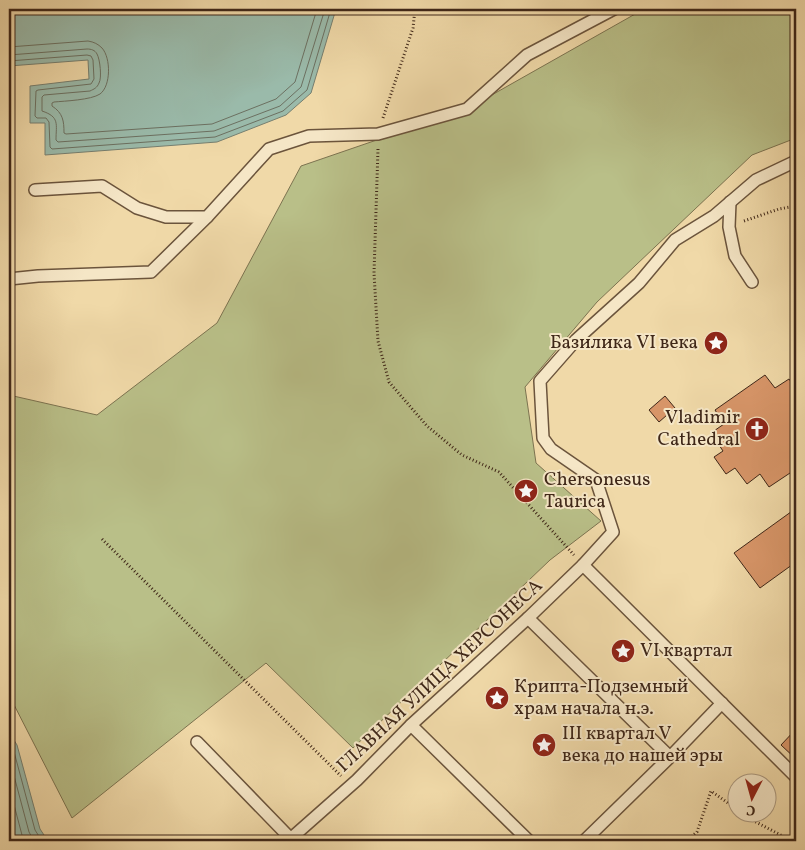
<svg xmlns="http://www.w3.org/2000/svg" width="805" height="850" viewBox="0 0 805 850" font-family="Vollkorn,serif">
<rect width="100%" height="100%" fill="#f0d9a8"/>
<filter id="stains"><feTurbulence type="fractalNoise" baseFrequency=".004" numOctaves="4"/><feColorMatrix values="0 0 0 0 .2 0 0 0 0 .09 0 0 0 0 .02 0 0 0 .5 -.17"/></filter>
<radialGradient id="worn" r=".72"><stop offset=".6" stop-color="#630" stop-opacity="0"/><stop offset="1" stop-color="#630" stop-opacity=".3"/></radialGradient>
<polygon fill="#b9bf88" stroke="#7c7350" points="644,9 796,9 796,138 752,155 597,302 525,387 536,463 601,521 550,560 353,748 266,663 72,818 9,695 9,395 97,415 217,323 301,166 467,109"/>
<g fill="#9abaaa" stroke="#767f70">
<polygon points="9,9 336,9 311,93 286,115 217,142 45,155 45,123 30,123 30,86 89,79 88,60 9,66"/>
<polygon points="9,732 17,745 40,829 48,841 9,841"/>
</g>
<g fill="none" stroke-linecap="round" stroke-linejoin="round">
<g stroke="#6c7061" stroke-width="1">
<path d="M9,47L88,41C94,42 98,44 102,48C111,58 111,86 100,94C91,100 65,101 54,102L52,103V106C63,113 64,121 64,133L66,134L212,124L276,99L295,82L317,9"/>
<path d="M9,55L87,49C91,49 95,50 97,54C100,59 102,78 99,83C97,88 94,89 90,91L44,95L42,97V111C60,117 56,124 56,140L58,142L214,131L280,106L301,87L325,9"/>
<polyline points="9,61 87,55 91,56 93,60 94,79 91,84 38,90 36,91 35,116 37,118 46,118 49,122 50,147 52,149 215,137 283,111 307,90 331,9"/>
<polyline points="9,741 13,748 35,830 42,841"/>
<polyline points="9,757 29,832 34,841"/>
<polyline points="9,786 22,835 26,841"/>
</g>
</g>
<g fill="#d79568" stroke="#3f2718">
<polygon points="765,375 775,388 789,379 796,389 796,469 769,487 760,474 747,484 735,468 726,474 714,457 723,451 711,433 724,424 715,410"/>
<polygon points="665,396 675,408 659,422 649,410"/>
<polygon points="795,509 796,511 796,562 760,588 734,553"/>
<polygon points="796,729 796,759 781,745"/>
</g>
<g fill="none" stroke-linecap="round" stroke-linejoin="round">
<g stroke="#6b543c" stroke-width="14">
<g id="service">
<polyline points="35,190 102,186 137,208 166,217 207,217 269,149 309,136 378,134 467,109 527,55 614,9"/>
<polyline points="730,202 729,227 735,256 752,282"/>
<polyline points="9,279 38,276 151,272 207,217"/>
<polyline points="583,565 796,777"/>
<polyline points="528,618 670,757"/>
<polyline points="411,725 529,841"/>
<polyline points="197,742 293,841"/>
<polyline points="288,841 357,780 411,725 528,618 583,565 613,532 596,480 551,449 543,438 540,381 576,340 639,283 675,240 714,216 756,180 796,161"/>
<polyline points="584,841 670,757 722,703"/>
</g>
</g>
<g stroke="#3f2718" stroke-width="3" stroke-dasharray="1 2.5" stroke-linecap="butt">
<polyline points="383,118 413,28 415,9"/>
<polyline points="378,149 374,273 378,341 389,382 427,426 462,455 499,472 574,555"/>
<polyline points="744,221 779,209 796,206"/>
<polyline points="102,539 341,776"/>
<polyline points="741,812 752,820 792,841"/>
<polyline points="686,841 697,832 711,791 738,810"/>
</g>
<use href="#service" stroke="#f5e6c6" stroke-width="11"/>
</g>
<defs>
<g id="sight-disc" transform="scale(1.25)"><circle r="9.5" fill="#8f2418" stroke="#f5e6c6"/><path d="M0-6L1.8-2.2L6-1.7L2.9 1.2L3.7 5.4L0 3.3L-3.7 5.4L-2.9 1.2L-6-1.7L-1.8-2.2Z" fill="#fff"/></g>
<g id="church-disc" transform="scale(1.25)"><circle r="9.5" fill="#8f2418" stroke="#f5e6c6"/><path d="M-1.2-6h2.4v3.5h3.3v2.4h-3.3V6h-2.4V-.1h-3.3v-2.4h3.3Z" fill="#fff"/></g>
</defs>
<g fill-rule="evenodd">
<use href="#sight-disc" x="716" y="343"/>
<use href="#church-disc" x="757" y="429"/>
<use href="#sight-disc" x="526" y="491"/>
<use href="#sight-disc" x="623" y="651"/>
<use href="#sight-disc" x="497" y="698"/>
<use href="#sight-disc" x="544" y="745"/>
</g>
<g text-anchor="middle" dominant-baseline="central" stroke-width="4" stroke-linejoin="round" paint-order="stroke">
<g font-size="19" fill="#3f2718" stroke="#f5e6c6" text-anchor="start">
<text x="698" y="343" text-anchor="end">Базилика VI века</text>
<text x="740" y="418" text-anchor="end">Vladimir<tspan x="740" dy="22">Cathedral</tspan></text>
<text x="544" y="480">Chersonesus<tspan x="544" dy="22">Taurica</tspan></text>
<text x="640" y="651">VI квартал</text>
<text x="514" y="687">Крипта-Подземный<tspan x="514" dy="22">храм начала н.э.</tspan></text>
<text x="562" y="734">III квартал V<tspan x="562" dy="22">века до нашей эры</tspan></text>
</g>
<g font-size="19" fill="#3f2718" stroke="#f5e6c6">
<text transform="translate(440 676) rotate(-43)">ГЛАВНАЯ УЛИЦА ХЕРСОНЕСА</text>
</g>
</g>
<rect width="805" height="850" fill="none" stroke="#f0d9a8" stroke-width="30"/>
<rect x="10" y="10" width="785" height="830" fill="none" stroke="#3f2718" stroke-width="2.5"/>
<rect x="15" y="15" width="775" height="820" fill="none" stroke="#3f2718"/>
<g transform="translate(752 798) rotate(186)"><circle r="24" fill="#f5e6c6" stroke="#ac9a80"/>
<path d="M0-4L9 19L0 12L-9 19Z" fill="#8f2418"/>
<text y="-8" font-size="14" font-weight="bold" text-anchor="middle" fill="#3f2718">С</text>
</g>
<rect width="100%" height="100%" filter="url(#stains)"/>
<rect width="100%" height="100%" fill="url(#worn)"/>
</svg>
